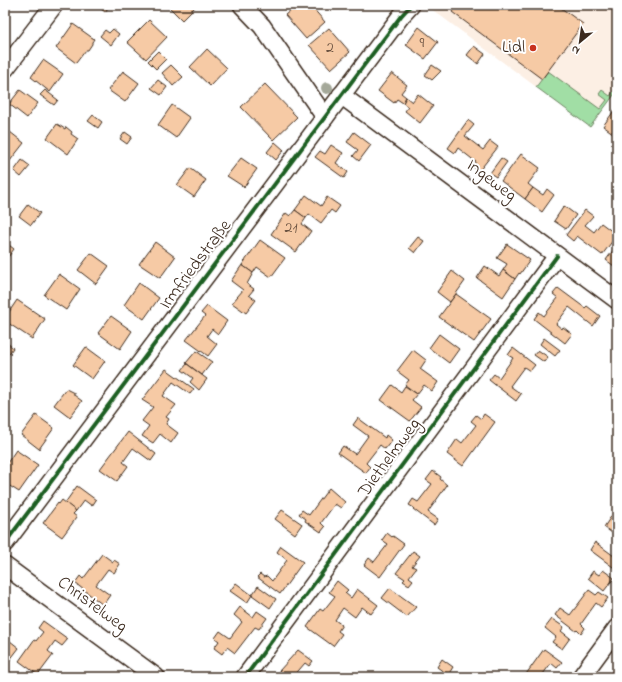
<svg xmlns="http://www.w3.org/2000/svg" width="622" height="682" viewBox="0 0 622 682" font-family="'Indie Flower',sans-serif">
<rect width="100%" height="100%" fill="#fff"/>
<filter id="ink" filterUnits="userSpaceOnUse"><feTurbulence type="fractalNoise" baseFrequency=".025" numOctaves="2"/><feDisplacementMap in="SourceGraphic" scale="8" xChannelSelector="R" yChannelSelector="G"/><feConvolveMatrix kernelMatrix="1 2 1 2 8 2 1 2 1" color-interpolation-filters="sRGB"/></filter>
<g filter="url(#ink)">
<polygon fill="#fcefe4" points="426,5 617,5 617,91 590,127"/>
<polygon fill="#a1dea5" stroke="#6e8462" points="548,71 600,109 607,100 599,94 602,90 610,96 617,87 617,91 590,127 536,87"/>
<g fill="#f6caa5" stroke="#3b2a1e">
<polygon points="96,5 110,5 105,12"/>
<polygon points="167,5 197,5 182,20"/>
<polygon points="297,5 310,5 325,22 306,39 285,15"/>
<polygon points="457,5 464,5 470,10 474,5 557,5 583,24 542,79 452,12"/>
<polygon points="149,20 167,37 146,59 127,42"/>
<polygon points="73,24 94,39 92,42 92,44 88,50 86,50 76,63 56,48"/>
<polygon points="419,27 438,42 425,59 406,45"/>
<polygon points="329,28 350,52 331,69 309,45"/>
<polygon points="113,29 119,34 111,45 100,36 105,30 109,33"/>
<polygon points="474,46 485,54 478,64 467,55"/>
<polygon points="207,49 227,68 210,86 190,67"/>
<polygon points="158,51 166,59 156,69 148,61"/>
<polygon points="43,60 63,74 50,92 31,77"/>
<polygon points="171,65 183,77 173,86 162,73"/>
<polygon points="432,65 441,71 432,80 425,75"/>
<polygon points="123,71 139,83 125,102 108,90"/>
<polygon points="392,73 407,85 401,93 406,97 403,103 397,99 394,103 378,91"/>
<polygon points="158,80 167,87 161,95 151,88"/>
<polygon points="265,84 297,117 273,140 241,107"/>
<polygon points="20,90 38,103 27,118 9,104"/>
<polygon points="45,90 58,100 54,105 40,95"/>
<polygon points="418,94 433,106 420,123 405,111 408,107 403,103 406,97 412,102"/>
<polygon points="172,105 190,118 176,138 158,125"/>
<polygon points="616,108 617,109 617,136 603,126"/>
<polygon points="93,115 102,122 98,128 88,121"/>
<polygon points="468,120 474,125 465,136 483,150 490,141 498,147 479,171 473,167 476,162 458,148 455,153 448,148"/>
<polygon points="57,124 65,129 66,127 72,132 71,134 78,139 68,154 47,138"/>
<polygon points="5,128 24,143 6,166 5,165"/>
<polygon points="125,132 132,137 127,144 120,139"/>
<polygon points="354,132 371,145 359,161 353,156 358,150 347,142"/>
<polygon points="275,142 284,150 276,160 267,152"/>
<polygon points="331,145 343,153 336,163 348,172 344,178 315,157 320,151 325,154"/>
<polygon points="521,154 540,168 528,184 533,188 525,199 501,181"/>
<polygon points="241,158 257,169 244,187 227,176"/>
<polygon points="501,158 507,162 496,177 490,173"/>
<polygon points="22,160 30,166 21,177 14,171"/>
<polygon points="190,168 206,180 194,197 177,185"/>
<polygon points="533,188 543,195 547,189 554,195 542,212 525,199"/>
<polygon points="306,195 321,206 327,197 340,206 335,213 331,210 321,223 309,214 306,218 295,210"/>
<polygon points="28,204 40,213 31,225 19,216"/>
<polygon points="564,206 576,215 566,229 554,221"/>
<polygon points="295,210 306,218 302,224 311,231 296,252 271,234 286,213 290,216"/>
<polygon points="585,210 593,216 585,225 594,232 601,223 617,235 602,255 577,236 573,241 566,235"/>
<polygon points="418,237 424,241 415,253 409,248"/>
<polygon points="260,240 285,258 271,277 257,267 253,273 242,265"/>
<polygon points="5,242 14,249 5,261"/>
<polygon points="155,242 175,257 160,278 139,264"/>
<polygon points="507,244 530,260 520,274 519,273 515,279 503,270 507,264 497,258"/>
<polygon points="617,245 617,262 614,266 606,260"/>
<polygon points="91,253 109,266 96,284 78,270"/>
<polygon points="242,265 253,273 247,284 254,289 249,295 256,300 246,313 232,303 243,290 231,281"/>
<polygon points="485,266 499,276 503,270 515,279 503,297 477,278"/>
<polygon points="452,271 465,281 450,302 437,292"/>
<polygon points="59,274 80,289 66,310 44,295"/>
<polygon points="139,283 159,298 144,319 124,305"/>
<polygon points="558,288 585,308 587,306 600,316 593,326 569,307 556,324 562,329 563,327 572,334 565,343 534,319 539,312 544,316 558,298 553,294"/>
<polygon points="456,294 491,319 474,342 439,317"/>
<polygon points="17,300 45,319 32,339 5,321 5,318"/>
<polygon points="207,306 227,321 218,334 212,329 207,336 217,344 208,356 186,340 205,316 201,313"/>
<polygon points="111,316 132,331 120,349 98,333"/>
<polygon points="439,334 459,349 449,363 429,348"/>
<polygon points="544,338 560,350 555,356 540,344"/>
<polygon points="5,341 13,348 5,359"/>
<polygon points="86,347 105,361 92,379 73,365"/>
<polygon points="513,348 535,365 530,371 524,367 510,386 521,394 516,401 494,384 489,380 494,374 499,378 513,358 508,355"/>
<polygon points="413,350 426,360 420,369 438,382 432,391 424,385 417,394 405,385 409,380 397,371"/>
<polygon points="538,350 548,357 544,362 534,355"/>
<polygon points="196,351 212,362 202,375 186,363"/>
<polygon points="187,364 207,379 199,390 190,382 193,378 182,370"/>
<polygon points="166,369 194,389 190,394 173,382 163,396 176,405 166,417 169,419 166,424 178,433 171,443 160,434 153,443 142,436 149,426 142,421 153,407 142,400"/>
<polygon points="392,385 401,392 405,386 417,394 412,400 421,407 410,421 381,400"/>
<polygon points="66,389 74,393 74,395 82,401 70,417 54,405"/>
<polygon points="484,414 495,422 463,466 447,454 457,439 462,443 476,425 471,421 476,415 481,419"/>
<polygon points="36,415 54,428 39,449 21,435"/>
<polygon points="358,418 385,438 386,435 392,440 385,449 380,445 366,463 370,467 366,473 338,453 343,446 355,454 368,436 353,425"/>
<polygon points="128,432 156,454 151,461 133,448 123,462 128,466 117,481 100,469"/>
<polygon points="16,450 38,465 19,492 5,483 5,466"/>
<polygon points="433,471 441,477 440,479 447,485 428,512 438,519 434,525 413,509 414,508 409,505 413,499 418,502 432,484 426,480"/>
<polygon points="77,486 96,500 92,506 84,500 76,511 65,503"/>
<polygon points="329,488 345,502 341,508 335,504 321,523 325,527 321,532 305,521 306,519 299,514 302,510 309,515"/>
<polygon points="62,500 76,511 73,514 77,517 62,537 43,523 58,503 59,504"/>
<polygon points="282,510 302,524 295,534 275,519"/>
<polygon points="612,515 617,519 617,534 616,536 604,527"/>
<polygon points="387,533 392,537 393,536 404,544 380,577 364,565 369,558 374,562 388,544 382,540"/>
<polygon points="595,542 614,556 617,552 617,570 590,550"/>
<polygon points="281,546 303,562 280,594 257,577 260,574 264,577 267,576 272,581 287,560 277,552"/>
<polygon points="413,551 420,556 412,566 416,568 409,577 413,580 409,585 403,581 405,579 396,573"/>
<polygon points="102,554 113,562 114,560 120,564 114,573 108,569 96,585 110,595 103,605 75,583 80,576 83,579"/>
<polygon points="603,570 614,578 604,591 588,578 593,571 599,575"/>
<polygon points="337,581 348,590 345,593 351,598 357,589 378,605 371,614 362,607 355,617 343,608 335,620 342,625 338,631 342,634 333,646 307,627 320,609 323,611 335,596 329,592"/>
<polygon points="236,583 252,595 247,603 230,591"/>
<polygon points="258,586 276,599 270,608 252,595"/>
<polygon points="390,588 416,607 407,617 382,598"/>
<polygon points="589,590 596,595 599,592 608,598 601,607 596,603 581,624 585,628 581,634 577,630 576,631 555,615 560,608 570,615"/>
<polygon points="240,607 253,617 257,611 267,618 259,629 255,627 235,653 227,647 222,654 214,648 219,641 215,638 220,631 230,638 242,622 234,615"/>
<polygon points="552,619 564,627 561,631 570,638 562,649 552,642 556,637 545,628"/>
<polygon points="43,621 68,639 62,646 55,641 48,651 53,655 38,675 19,661 34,640 36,641 43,632 38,628"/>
<polygon points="5,637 19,648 6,665 5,664"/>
<polygon points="544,649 562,662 557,668 551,663 541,677 524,677"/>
<polygon points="298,650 313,661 309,666 305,663 293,677 288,677 279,671"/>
<polygon points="442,659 453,667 448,675 437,667"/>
<polygon points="279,671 288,677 275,677"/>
</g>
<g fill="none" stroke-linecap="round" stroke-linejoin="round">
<g stroke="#3b2a1e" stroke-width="20">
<g id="minor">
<polyline points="242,5 262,26 325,117"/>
<polyline points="5,69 54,5"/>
<polyline points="341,95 617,300"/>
<polyline points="5,543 401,16 411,5"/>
<polyline points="5,566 156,677"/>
<polyline points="245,677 557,256"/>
<polyline points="581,677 617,628"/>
</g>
</g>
<use href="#minor" stroke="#fff" stroke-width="17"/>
<g stroke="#fff" stroke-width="6">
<g id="cycleway">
<polyline points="5,543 401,16 411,5"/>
<polyline points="245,677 557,256"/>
</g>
</g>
<use href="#cycleway" stroke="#1b5e20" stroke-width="4"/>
</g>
<circle fill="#a4a899" cx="327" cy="88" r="6"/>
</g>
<circle fill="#c8321e" stroke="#fff" stroke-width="1.5" cx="533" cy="48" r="4"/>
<g text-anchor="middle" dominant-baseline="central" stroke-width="4" stroke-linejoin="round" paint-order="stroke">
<g font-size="16" fill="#6a5240">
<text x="422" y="43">9</text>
<text x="330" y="48">2</text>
<text x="291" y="228">21</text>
</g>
<g font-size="18" fill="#3b2a1e" stroke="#fff" text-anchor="end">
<text x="525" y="48">Lidl</text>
</g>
<g font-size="18" fill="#3b2a1e" stroke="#fff">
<text transform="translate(491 181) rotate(37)">Ingeweg</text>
<text transform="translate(196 265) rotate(-53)">Irmfriedstraße</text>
<text transform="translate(390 458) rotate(-54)">Diethelmweg</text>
<text transform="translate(92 605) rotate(36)">Christelweg</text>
</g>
</g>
<rect width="622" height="682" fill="none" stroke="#fff" stroke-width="20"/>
<rect x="10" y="10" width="602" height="662" fill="none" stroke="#3b2a1e" stroke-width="1.5" filter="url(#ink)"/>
<g transform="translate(580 42) rotate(209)" stroke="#ffffff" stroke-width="3" paint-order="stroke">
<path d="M0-3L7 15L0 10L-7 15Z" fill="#3b2a1e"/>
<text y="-6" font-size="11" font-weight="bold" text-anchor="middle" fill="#3b2a1e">N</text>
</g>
</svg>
